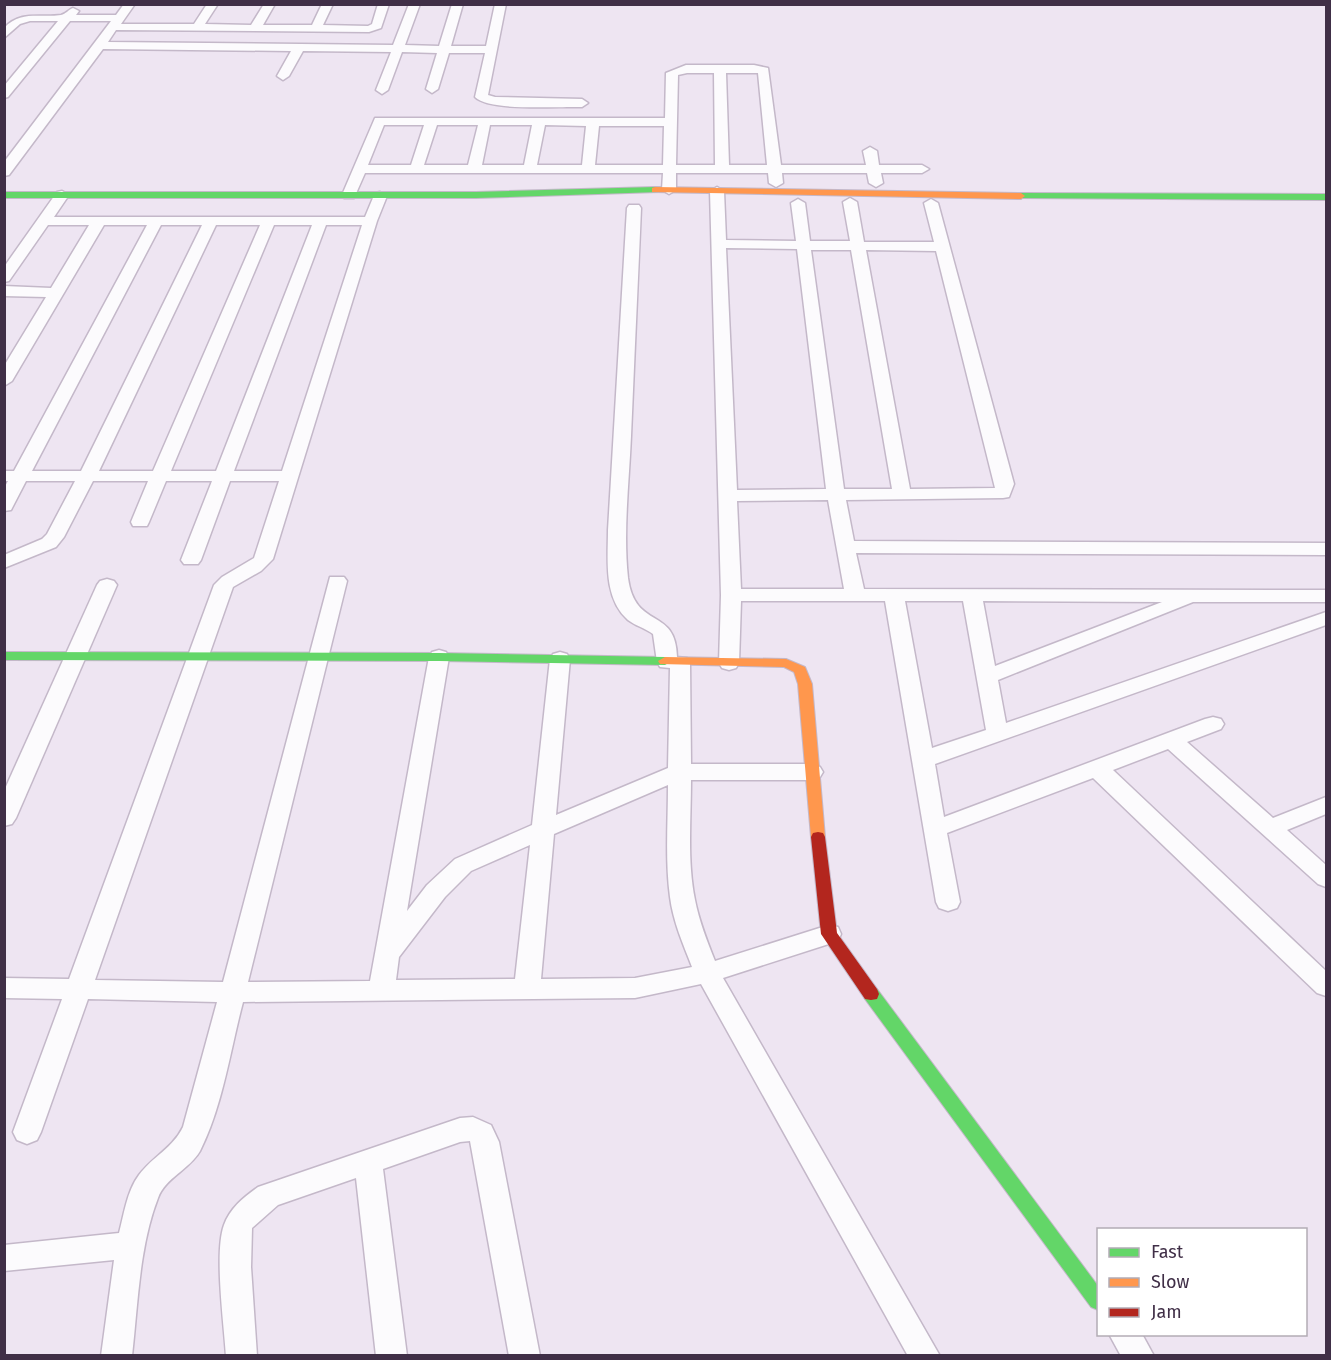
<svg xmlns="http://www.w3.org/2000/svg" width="1331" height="1360" viewBox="0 0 1331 1360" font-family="'Fira Sans',sans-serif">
<rect width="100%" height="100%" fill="#eee5f2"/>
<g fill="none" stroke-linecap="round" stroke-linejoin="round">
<g stroke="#c4b8c9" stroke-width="3">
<g id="street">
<path d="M124,4H135L121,24H194L207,4H218L205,24L251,25L264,4H275L263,25H312L322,4H333L323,25L368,26L372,24L378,4H389L381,28L369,32L116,30L108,42L393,45L409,4H420L405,45L439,46L452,4H463L451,46H486L495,4H506L488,95L495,97L582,99L588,103L582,107C559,106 490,112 475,97L485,53H449L438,89L432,93L426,89L437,53L402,52L388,90L382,94L376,90L391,52L303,51L289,76L283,80L277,76L291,51L103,49L9,175L4,176V162L111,21H70L8,97L4,98V86L58,21H30L20,24L4,38V28C21,10 39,18 61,15C66,14 68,10 73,8L79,11L76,15H116Z"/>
<path d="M686,65H754L768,68L781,165H866L863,151L870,147L877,151L879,165H922L929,169L922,173H881L883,183L876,187L869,183L867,173H782L783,183L776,187L769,183L768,173H676V190L669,194L662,190L663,173H365L354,198H344L342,195L375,118H665L666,73ZM687,73H714L715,165H676L678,75ZM726,73H758L767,165H729ZM384,125H424L411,165H368ZM437,125H478L468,165H424ZM490,125H532L524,165H482ZM545,125L586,126L582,165H537ZM599,126H664L663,165H595Z"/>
<path d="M717,187L724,191L726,240L796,241L791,203L798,199L805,203L810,241H850L843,202L850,198L857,202L864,242H934L924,203L931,199L938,203L1014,484L1009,497L1003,498L846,500L854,541L1326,543V555L856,553L864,589L1326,590V602H1193L998,680L1006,723L1326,612V625L935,764L944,817L1205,719L1213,717L1221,719L1224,724L1221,729L1187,742L1273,818L1326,797V814L1287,830L1326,865V887L1318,884L1168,749L1113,770L1326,971V996L1317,993L1093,778L947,833L960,902L957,908L948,911L939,908L936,902L885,601H741L739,663L736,668L729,670L722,668L719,663L721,595L710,191ZM726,248L797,249L826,489L737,490ZM811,250H851L892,489H844ZM866,250L936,251L995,488L910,489ZM828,500L844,589H741L737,501ZM905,601H963L986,730L932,748ZM983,601L1162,602L995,666Z"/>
<path d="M62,191L69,195L54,217H365L375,193L380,192L387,196L377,221L273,559L261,571L233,587L95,980L223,982L330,577H344L347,581L248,982L370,981L429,657L432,652L439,650L446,652L449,657L407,911L427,885L455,859L532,825L550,659L553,654L560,652L567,654L570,659L556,815L668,768L670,668L660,667L657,662L653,634C645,628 636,626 628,620C603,598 608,560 608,530L627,208L629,205H639L641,208C638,284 634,360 631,436C629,483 623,531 628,578C635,631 676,606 677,657L687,658L690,663L691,764H812L820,767L823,772L820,777L812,780H691C691,819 687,861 695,900C699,921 707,941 715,961L829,925L838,927L841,934L838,941L723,978L940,1356H908L701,984L635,998L243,1002C230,1051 223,1105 200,1151C190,1169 165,1178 158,1198C139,1247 138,1304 132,1356H101L114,1260L4,1271V1245L119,1233C124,1214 127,1191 139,1175C152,1157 173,1148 183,1127L217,1002L88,999L41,1132L37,1140L27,1144L17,1140L13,1132L62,999L4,998V978L69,979L214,585L222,577L254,558L279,481H230L201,560L198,564H184L181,560L212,481H166L149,522L147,526H133L131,522L148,481H93L64,537L56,547L4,568V555L42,539L47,534L75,481H26L11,510L4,511V488L8,481H4V471H14L147,225H104L12,381L4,386V366L46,297L4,296V286L51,288L89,225H48L9,281L4,282V267L57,192ZM161,225H202L81,471H32ZM216,225H260L153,471H99ZM274,225H312L216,471H171ZM326,225H362L282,471H234ZM668,785C668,822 665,860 670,897C673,921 683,944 692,967L635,978L541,979L554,834ZM530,845L515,979L396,980L399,957L445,897L471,871Z"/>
<polygon points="107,579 114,581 117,585 16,818 12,824 4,826 4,791 97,585 100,581"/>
<path d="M473,1117L491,1125L499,1142L540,1356H509L470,1141L460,1142L383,1169L407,1356H376L356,1178L278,1205L252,1228L251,1267L257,1356H226C224,1324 214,1252 224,1225C230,1208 244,1197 258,1187L460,1118Z"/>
<polygon points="1109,1334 1142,1334 1154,1356 1121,1356"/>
</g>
</g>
<g stroke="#c4b8c9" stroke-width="2">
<g id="fast">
<polygon points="655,187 658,188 658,192 476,198 4,198 4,192 476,192"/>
<polygon points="1021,193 1326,194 1326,200 1018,198 1017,196"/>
<polygon points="4,652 439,653 665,657 672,661 665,665 439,661 4,660"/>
<polygon points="871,988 877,989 1098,1286 1098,1310 1091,1307 865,999 863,994 865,989"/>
</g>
</g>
<g stroke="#c4b8c9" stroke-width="2">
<g id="slow">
<polygon points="655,187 1021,193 1025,196 1021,199 652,192 652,188"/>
<polygon points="665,657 786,659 805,667 812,684 825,837 823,841 813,841 811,837 798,684 794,672 784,667 660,664 658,661"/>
</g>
</g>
<g stroke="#c4b8c9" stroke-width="2">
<polygon id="jam" points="818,832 823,833 825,837 837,933 877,989 879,994 877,999 871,1000 865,999 821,934 811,837 813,833"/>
</g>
<use href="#street" fill="#fcfbfd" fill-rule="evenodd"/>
<use href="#fast" fill="#63d668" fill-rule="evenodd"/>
<use href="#slow" fill="#ff974d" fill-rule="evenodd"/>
<use href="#jam" fill="#b3261e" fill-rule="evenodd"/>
</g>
<rect width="1331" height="1360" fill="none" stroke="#402f47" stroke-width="12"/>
<rect x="1097" y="1228" width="210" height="108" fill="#ffffff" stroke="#b3acb5" stroke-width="1.5"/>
<rect x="1109" y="1248" width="30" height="9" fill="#63d668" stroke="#b3acb5" stroke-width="1.5"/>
<text x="1151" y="1258" font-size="18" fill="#402f47">Fast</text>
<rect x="1109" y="1278" width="30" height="9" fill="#ff974d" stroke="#b3acb5" stroke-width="1.5"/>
<text x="1151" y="1288" font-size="18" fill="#402f47">Slow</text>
<rect x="1109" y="1308" width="30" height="9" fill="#b3261e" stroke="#b3acb5" stroke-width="1.5"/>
<text x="1151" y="1318" font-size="18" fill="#402f47">Jam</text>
</svg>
